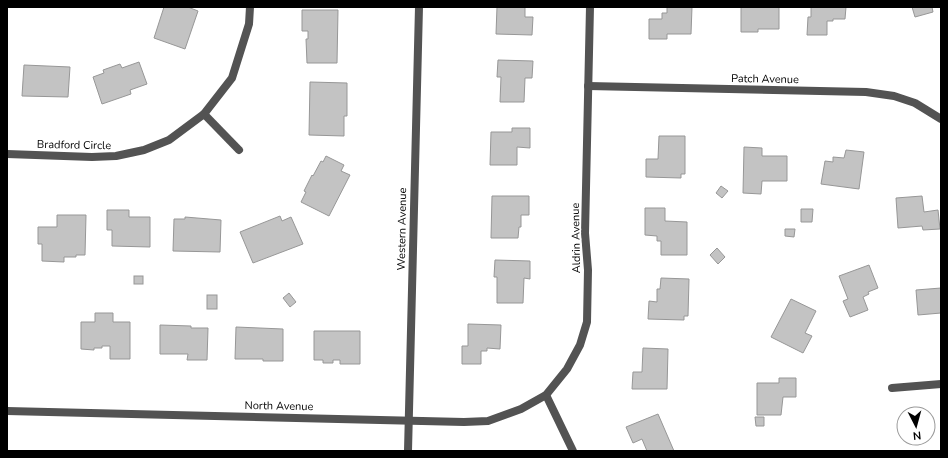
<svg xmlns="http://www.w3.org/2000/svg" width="948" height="458" viewBox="0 0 948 458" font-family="'Nunito Sans',sans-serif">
<rect width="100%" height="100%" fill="#fff"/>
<g fill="#c3c3c3" stroke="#979797">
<polygon points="164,7 188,7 198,11 185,49 154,38"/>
<polygon points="497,7 525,7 525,17 533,17 532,35 496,34"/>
<polygon points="667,7 692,7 691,34 667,34 667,39 649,39 649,19 662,19 662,13 667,13"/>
<polygon points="741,7 779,7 779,29 758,29 758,32 741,32"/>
<polygon points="811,7 846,7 845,19 833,19 833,21 827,21 827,35 807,35 808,17 811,17"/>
<polygon points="912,7 932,7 933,12 915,17"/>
<polygon points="302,10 338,10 337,63 307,63 306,39 308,39 308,31 302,31"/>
<polygon points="498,60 533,61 532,78 525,78 524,102 500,102 501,77 497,77"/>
<polygon points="139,62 147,84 130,90 131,94 102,104 93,77 104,73 103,70 120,64 122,68"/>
<polygon points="24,65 70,67 68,97 22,96"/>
<polygon points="310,82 347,83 347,116 344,116 344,136 309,135"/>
<polygon points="512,128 530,128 530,148 517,147 517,165 490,165 491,132 512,132"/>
<polygon points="659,136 685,136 685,174 681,174 681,178 646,177 646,159 658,159"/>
<polygon points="744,147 762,148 762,156 787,156 787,181 762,181 761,194 743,193"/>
<polygon points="846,150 864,152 859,189 821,184 825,161 833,162 833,157 844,158"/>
<polygon points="326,156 344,165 341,171 350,175 329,216 301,202 306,192 304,191 312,175 313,176 321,161 323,162"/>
<polygon points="721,186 728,191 722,198 716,193"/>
<polygon points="492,196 529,196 529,215 521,215 521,227 519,227 518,238 491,238"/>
<polygon points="922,196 924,212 938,210 940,229 923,230 922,226 898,228 896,198"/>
<polygon points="645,208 665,208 665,221 687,222 687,255 661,255 661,241 657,241 657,236 645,235"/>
<polygon points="801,209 813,209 812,222 801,222"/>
<polygon points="107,210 129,210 129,217 150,217 150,247 112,246 112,230 107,230"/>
<polygon points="57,215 86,215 85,255 76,255 76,257 64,257 64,262 42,261 42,244 38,244 38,227 57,227"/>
<polygon points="280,216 282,221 291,217 303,244 253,263 240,232"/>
<polygon points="185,217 221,220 220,252 173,251 174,219 185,219"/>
<polygon points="785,229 795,229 794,237 785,236"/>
<polygon points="717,248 725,257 718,264 710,255"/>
<polygon points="495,260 530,261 530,279 524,278 523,303 497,303 497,277 494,277"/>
<polygon points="869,265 878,288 868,292 869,294 863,297 868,310 850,317 843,301 848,299 839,276"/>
<rect x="134" y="276" width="9" height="8"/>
<polygon points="661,278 689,279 688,316 684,316 684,320 648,319 649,301 657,302 657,289 660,289"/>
<polygon points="941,288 941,313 918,315 916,290"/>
<polygon points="289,293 296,302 290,307 283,298"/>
<rect x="207" y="295" width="10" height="14"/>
<polygon points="791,299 816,311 805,333 812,336 803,353 771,337"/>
<polygon points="95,313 113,313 113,322 130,322 130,359 110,359 110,346 102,346 102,348 94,348 94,350 81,349 81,322 95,322"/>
<polygon points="468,324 501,325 500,349 487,348 487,351 481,351 481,364 462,364 462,346 468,346"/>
<polygon points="160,325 191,326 191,328 208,328 207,360 187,360 188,354 160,354"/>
<polygon points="236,327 283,329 283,361 263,361 263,359 235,359"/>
<polygon points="314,331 360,331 360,364 340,364 340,360 333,360 333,363 323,363 323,360 314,360"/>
<polygon points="643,348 668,349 667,389 632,389 633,372 642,372"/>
<polygon points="779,378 796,378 796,397 783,397 781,415 757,415 757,383 779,383"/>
<polygon points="658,414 674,451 647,451 642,439 633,443 626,427"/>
<polygon points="755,417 764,417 764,426 756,426"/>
</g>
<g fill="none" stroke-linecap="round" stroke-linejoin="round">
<g stroke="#535353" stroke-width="8">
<polyline points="588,86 866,92 894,96 915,103 941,119"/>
<polyline points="204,114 239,150"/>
<polyline points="7,154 92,157 116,156 144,150 169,140 204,114 232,78 249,24 250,7"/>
<polyline points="892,388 941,384"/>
<polyline points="546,395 573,451"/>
<polyline points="7,411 464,422 488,421 521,409 546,395 567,369 580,345 587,322 588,270 585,233 590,7"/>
<polyline points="408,451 419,7"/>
</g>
</g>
<g text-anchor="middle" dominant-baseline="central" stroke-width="3.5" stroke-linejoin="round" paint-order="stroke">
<g font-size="11" fill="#000" stroke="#fff">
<text transform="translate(765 79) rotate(1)">Patch Avenue</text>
<text transform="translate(74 145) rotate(1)">Bradford Circle</text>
<text transform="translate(402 229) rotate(-89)">Western Avenue</text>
<text transform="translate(576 238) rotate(-91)">Aldrin Avenue</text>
<text transform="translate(279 406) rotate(1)">North Avenue</text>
</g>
</g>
<rect width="948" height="458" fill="none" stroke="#000000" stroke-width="16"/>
<g transform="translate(916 426) rotate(174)"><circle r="19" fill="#ffffff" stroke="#999999"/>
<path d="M0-3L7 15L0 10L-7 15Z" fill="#000000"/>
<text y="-6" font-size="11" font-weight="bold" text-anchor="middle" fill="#000000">N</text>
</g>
</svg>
